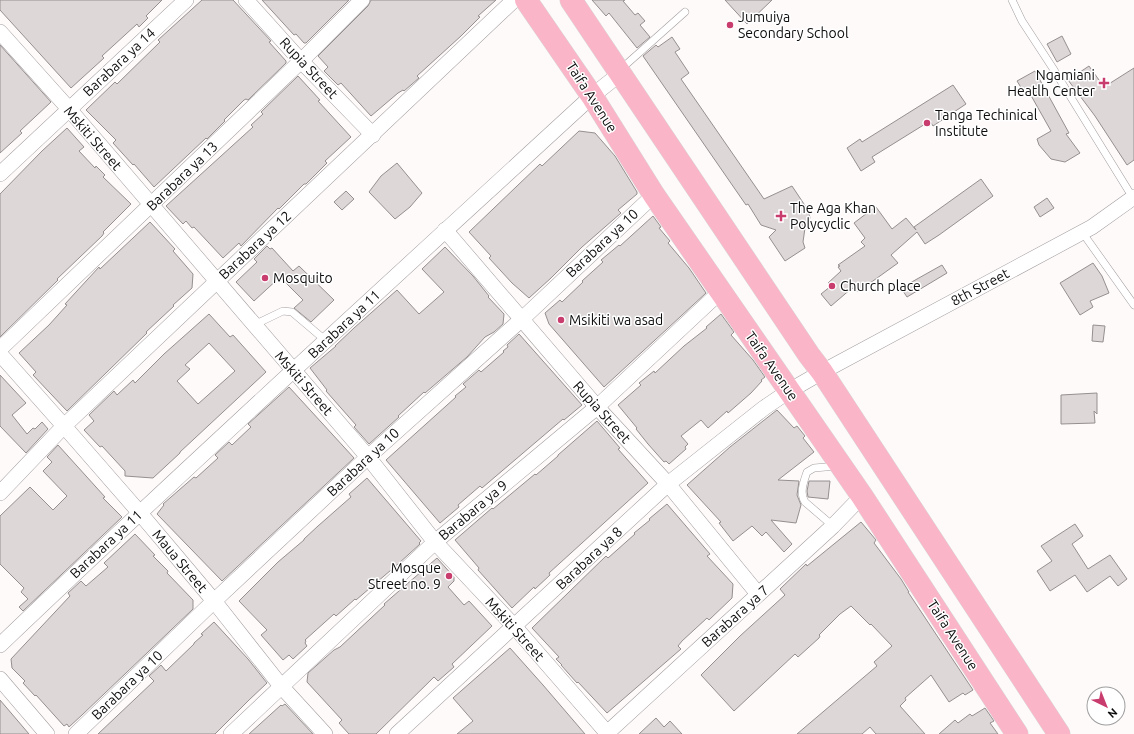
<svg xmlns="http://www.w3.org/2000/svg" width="1134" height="734" viewBox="0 0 1134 734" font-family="Ubuntu,sans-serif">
<rect width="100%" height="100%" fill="#fefafa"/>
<g fill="#ddd7d8" stroke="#958f90" fill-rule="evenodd">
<polygon points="0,0 162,0 146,16 148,18 139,27 137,24 102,56 104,58 71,88 0,10"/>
<polygon points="202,0 233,0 271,41 269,42 286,61 286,63 248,100 246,99 244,100 224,120 225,121 207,139 206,138 154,187 134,164 133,165 113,143 116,140 86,110 115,82 117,84 160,42 158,40"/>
<polygon points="262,0 349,0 306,43 304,43 296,34 294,35"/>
<polygon points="371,0 496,0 478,16 480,17 461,36 417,76 419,78 404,91 403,90 398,93 371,116 341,83 338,85 324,71 328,67 318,56 368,6"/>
<polygon points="592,0 625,0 623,1 635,15 638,13 645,21 640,25 650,37 637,48 609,13 606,16"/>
<polygon points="725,0 772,0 747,24"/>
<polygon points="1062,36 1071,54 1057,62 1047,44"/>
<polygon points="672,37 680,49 675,52 689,73 681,79 764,199 792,186 808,210 810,218 805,228 803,242 805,248 785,261 769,237 776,230 761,225 748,204 746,205 643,56 656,45 658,47"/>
<polygon points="0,45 51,102 20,131 22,133 0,153"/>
<polygon points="1089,66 1104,87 1134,68 1134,160 1127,165 1095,116 1068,80"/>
<polygon points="1035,71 1069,133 1066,134 1080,153 1065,162 1051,159 1039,145 1037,139 1051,131 1029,92 1025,94 1017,81"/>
<polygon points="298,76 320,100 318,101 351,137 325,161 327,163 306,184 304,184 279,209 278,208 241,246 239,243 223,258 194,227 192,228 186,221 183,224 166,206 253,127 251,125 263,114 261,112"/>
<polygon points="953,85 966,104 933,126 930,121 872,157 875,162 861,171 847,148 860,139 862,142"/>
<polygon points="67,128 84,147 79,151 95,168 96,166 105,175 103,177 131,204 103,232 104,233 102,236 57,279 58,280 0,337 0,194 42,151"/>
<polygon points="579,131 595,133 615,156 637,192 637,194 618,210 621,213 582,247 551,278 529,298 512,283 489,258 491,256 469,232 540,164 542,166"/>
<polygon points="397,163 422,193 410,207 395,219 369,192 381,176"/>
<polygon points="981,179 993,196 939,235 925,244 917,232 891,255 898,263 859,291 855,291 852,288 831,306 821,294 831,286 828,283 841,271 838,267 840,266 838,265 865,246 861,242 865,238 854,223 871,210 876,207 892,229 906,218 916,230 914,227"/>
<polygon points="346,191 354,199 342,210 334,202"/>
<polygon points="1047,198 1054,208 1040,217 1034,207"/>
<polygon points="653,216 661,227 659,228 670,241 668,243 689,268 706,293 604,387 549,324 545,313 560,300 562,302 583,282 582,281 603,262 601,260 619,245 620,246"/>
<polygon points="150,222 175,249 173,251 193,274 192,288 173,305 174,306 146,332 147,333 67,411 33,375 36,372 19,353 49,325 67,305 65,304 99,267 100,269"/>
<polygon points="267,246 270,249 272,248 293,271 299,266 334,300 311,322 294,308 303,300 280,277 254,301 236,282 257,262 254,259"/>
<polygon points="445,247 473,276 489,296 488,297 504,314 503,324 494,332 485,337 467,357 425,393 424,392 398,416 399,417 369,444 354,427 356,425 326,391 327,390 310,368 336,346 335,346 354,328 397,290 419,314 444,292 422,269"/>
<polygon points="1093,263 1102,276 1109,293 1090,301 1093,307 1080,315 1060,283"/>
<polygon points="942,265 947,273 907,297 901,288"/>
<path d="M209,314L230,337L233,335L266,372L180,452V453L153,478L125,476V471L102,446L100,447L84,430L94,421L89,415L114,391L117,395L133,380L135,383L164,354ZM209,343L235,371L198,404L177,381L190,369L185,365Z"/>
<polygon points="721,314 734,332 731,335 753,360 765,377 761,380 762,381 751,393 728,413 727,411 708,428 701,420 681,436 688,444 685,447 686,449 669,464 666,461 664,462 648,444 636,429 637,428 618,405 641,385 639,383 654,371 655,373 684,346 707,328 706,327"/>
<polygon points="1093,325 1105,326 1103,342 1092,341"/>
<polygon points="519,334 582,405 564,420 563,419 482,488 480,486 458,505 459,507 440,523 386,460 456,397 455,396 466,387 463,384 479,370 481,372 504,352 503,351 508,347 507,345"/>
<polygon points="0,375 26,403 12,415 27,434 33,428 35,429 42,422 48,429 26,453 0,426"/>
<polygon points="289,387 354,458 222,581 157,514 164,505 163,504 194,477 196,478 218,458 215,455 229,442 232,445 251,427 248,424"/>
<polygon points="1097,393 1097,414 1094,411 1095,423 1061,424 1061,395"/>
<polygon points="777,410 794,428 797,426 805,436 803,438 814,452 778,480 799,481 797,495 801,505 796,523 771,520 792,544 784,552 766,532 762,536 752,526 733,541 719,523 721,522 687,485 730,447"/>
<polygon points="597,421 620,448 618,449 648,483 549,573 550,575 535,589 534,587 512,608 478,570 479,568 455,540 492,508 493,509 535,474 536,475 558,456 558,455"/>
<polygon points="58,445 105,497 103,498 122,517 23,611 19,607 28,599 21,592 24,588 0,564 0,516 30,487 53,510 67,496 43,471 52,462 47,457"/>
<polygon points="367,478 421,541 419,543 420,544 398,564 356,600 355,599 336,616 334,614 305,640 306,641 305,643 307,646 293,659 289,655 283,660 261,635 267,630 239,601 278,562 304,540 304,539 318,526 351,497 349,494"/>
<polygon points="809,481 830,481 828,499 808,497 807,491"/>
<polygon points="667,504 710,554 707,556 733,584 732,598 709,620 707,618 682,641 678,646 681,649 607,713 578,682 577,683 561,665 562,665 556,659 559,657 532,628 606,556 608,558 635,534 634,533 650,520 649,519"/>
<polygon points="861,522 876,540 874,543 901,579 909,592 908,592 973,690 965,695 963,693 949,702 931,675 905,698 906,700 900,706 925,734 876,734 870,727 862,734 797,734 877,666 874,662 892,646 871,624 870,625 851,606 840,614 819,635 820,636 819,638 798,657 795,654 734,711 701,675 740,636 785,595 780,589 806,564 807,566"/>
<polygon points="1075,524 1083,536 1072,544 1088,569 1110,555 1127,579 1118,586 1110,576 1087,592 1075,575 1050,591 1037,571 1052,561 1041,546"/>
<polygon points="135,534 155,555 153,556 168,571 167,573 193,600 193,609 82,715 69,727 67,724 64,726 36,695 35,696 23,683 25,681 12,668 11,659 70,596 68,593 81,581 86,586 108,567 104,563"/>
<polygon points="437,558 454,577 454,581 448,587 464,605 469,601 492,626 452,664 454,667 438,681 434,677 376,734 349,734 339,723 342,720 307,682 308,673 334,650 340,647 385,605 384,604"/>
<polygon points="214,622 248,659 267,683 249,700 215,734 98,734 154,681 149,676 161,665 166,671 194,644 194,643 203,635 201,634"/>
<polygon points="510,648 543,685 585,734 457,734 473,721 453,698"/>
<polygon points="0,700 29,734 0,734"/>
<polygon points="285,704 313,734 249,734 281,705 282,706"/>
<polygon points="985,708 994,721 990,723 998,734 939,734 955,720 958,723 970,714 972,716"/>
<polygon points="656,718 664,727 670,721 682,734 639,734"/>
</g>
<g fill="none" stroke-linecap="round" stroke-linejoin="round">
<g stroke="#a39d9e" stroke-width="8">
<g id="service">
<polyline points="1012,0 1022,21 1054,70 1133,198"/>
<polyline points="621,69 685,12"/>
<polyline points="1082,232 1134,305"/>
<polyline points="254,325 283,311 292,312 325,340"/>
<path d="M833,526L805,502C799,493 804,481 807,472L814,468L837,466"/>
</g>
</g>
<g stroke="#a39d9e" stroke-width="16">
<g id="minor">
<polyline points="246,0 301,61 373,135"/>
<polyline points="0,32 69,109 368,457 435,542 514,626 608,734"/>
<polyline points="0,174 186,0"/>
<polyline points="445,230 597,407 668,484 758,594"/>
<polyline points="0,349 301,61 362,0"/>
<polyline points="0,354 64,426 139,512 214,601 281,686 325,734"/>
<polyline points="0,493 64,426 514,0"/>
<path d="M0,645C195,459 394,278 592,96L621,73"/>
<polyline points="0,679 47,734"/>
<polyline points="76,734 214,601 368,457 522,319 654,195"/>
<polyline points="231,734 435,542 597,407 720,292"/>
<polyline points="397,734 668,484 764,408 789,391 822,372 1092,227 1134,197"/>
<polyline points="606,734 833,526 862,496"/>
</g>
</g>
<g stroke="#d8d8d8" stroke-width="23">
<g id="primary">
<polyline points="526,0 592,96 654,195 862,496 1017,734"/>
<polyline points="571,0 809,355 822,372 1059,734"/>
</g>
</g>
<use href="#service" stroke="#fff" stroke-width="7"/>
<use href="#minor" stroke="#fff" stroke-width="15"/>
<use href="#primary" stroke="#fab5c8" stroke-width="22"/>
</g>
<g fill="#c93c6e" stroke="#fff" stroke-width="1.5">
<circle cx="730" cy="25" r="4"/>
<path d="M1102 77h4v4h4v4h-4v4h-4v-4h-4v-4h4z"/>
<circle cx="927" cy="123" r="4"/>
<path d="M779 210h4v4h4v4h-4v4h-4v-4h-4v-4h4z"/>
<circle cx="265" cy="278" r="4"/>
<circle cx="832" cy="286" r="4"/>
<circle cx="561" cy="320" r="4"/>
<circle cx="449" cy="576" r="4"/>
</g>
<g text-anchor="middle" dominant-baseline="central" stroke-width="3" stroke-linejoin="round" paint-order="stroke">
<g font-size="14" fill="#0e0d0d" stroke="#fff" text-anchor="start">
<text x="738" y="17">Jumuiya<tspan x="738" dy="16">Secondary School</tspan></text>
<text x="1095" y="75" text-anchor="end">Ngamiani<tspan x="1095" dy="16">Heatlh Center</tspan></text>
<text x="935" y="115">Tanga Techinical<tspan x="935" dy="16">Institute</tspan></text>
<text x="790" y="208">The Aga Khan<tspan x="790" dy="16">Polycyclic</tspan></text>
<text x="273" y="278">Mosquito</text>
<text x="840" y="286">Church place</text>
<text x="569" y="320">Msikiti wa asad</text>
<text x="441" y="568" text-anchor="end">Mosque<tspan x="441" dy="16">Street no. 9</tspan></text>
</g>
<g font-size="14" fill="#0e0d0d" stroke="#fff">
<text transform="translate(119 62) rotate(-43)">Barabara ya 14</text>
<text transform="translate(309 68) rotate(47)">Rupia Street</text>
<text transform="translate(592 97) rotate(57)">Taifa Avenue</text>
<text transform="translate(93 138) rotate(49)">Mskiti Street</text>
<text transform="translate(182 176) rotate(-44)">Barabara ya 13</text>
<text transform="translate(602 243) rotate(-43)">Barabara ya 10</text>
<text transform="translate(255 245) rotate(-43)">Barabara ya 12</text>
<text transform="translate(980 287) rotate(-28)">8th Street</text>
<text transform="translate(344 324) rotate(-43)">Barabara ya 11</text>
<text transform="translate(772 366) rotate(55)">Taifa Avenue</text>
<text transform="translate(304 383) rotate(49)">Mskiti Street</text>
<text transform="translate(602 412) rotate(48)">Rupia Street</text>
<text transform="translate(363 462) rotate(-43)">Barabara ya 10</text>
<text transform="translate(473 510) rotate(-40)">Barabara ya 9</text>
<text transform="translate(106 544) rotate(-43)">Barabara ya 11</text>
<text transform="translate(589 558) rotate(-43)">Barabara ya 8</text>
<text transform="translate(180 561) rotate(50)">Maua Street</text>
<text transform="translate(735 616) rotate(-42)">Barabara ya 7</text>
<text transform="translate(515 629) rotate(48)">Mskiti Street</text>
<text transform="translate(953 635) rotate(57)">Taifa Avenue</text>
<text transform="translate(127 685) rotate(-44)">Barabara ya 10</text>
</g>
</g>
<g transform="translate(1106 706) rotate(137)"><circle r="19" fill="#ffffff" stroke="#9f9e9e"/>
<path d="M0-3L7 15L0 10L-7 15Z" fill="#c93c6e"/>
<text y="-6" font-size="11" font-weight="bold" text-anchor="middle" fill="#0e0d0d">N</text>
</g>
</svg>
